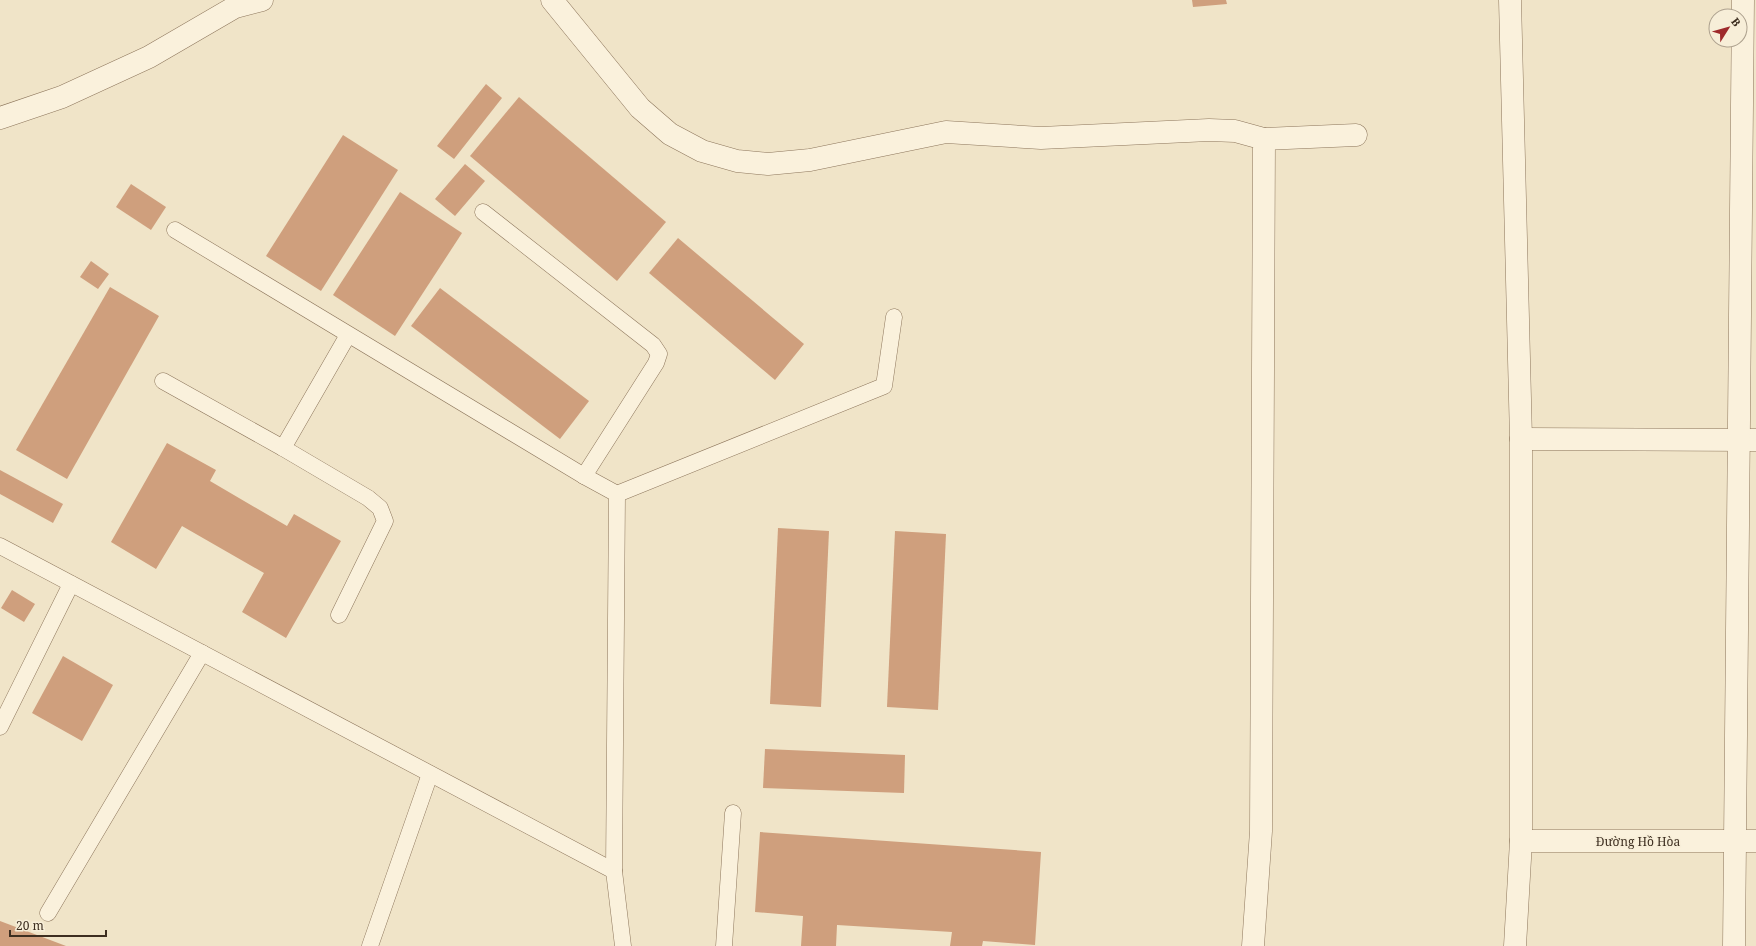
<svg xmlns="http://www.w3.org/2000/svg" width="1756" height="946" viewBox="0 0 1756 946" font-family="'Noto Serif',serif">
<rect width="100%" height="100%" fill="#f0e4c8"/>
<g fill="#cf9f7d">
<polygon points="1192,0 1226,0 1227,4 1193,7"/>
<polygon points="486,84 502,98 454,159 437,146"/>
<polygon points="519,97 666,222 617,281 470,156"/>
<polygon points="343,135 398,170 321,291 266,256"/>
<polygon points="465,164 485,181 455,216 435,199"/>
<polygon points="131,184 166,207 151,230 116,207"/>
<polygon points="400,192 462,233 395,336 333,295"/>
<polygon points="678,238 804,344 775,380 649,273"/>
<polygon points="91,261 109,274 98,289 80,277"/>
<polygon points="110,287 159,316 67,479 16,450"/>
<polygon points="440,288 589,401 560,439 411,326"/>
<polygon points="167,443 216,470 210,481 287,526 294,514 341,541 286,638 242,612 264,573 182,526 156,569 111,542"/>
<polygon points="0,470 63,504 53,523 0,494"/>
<polygon points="778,528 829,531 821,707 770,704"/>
<polygon points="895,531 946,534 938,710 887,707"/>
<polygon points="12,590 35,604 24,622 1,608"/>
<polygon points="63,656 113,685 82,741 32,713"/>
<polygon points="765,749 905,755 904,793 763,788"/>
<polygon points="760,832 1041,852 1035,945 983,941 982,946 950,946 952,932 837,925 836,946 801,946 803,916 755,912"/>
<polygon points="0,921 66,946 0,946"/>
</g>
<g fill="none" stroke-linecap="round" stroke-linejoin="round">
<g stroke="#8d765c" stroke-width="17">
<g id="lane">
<polyline points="483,212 653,345 659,354 656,363 584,476"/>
<polyline points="175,230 584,476 617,494"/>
<polyline points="163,381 283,448 368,498 380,508 385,521 339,615"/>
<polyline points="283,448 348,335"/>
<polyline points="0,546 614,871"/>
<polyline points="0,727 71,584"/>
<polyline points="48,913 202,653"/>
<polyline points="370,946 430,774"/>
<polyline points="623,946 614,871 617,494 884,386 894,317"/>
<polyline points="724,946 733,813"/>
</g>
</g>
<g stroke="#8d765c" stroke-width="23">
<g id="street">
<polyline points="552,0 640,108 670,134 702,151 737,161 768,164 810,160 946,132 1041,138 1209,130 1235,131 1264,139 1261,831 1253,946"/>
<polyline points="1510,0 1521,439 1521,841 1515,946"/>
<polyline points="0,118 62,97 149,57 235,7 262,0"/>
<polyline points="1264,139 1356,135"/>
<polyline points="1521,439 1756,440"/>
<polyline points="1521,841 1756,841"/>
<polyline points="1734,946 1743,0"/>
</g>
</g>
<use href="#lane" stroke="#faf1dc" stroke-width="16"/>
<use href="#street" stroke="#faf1dc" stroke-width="22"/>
</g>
<g text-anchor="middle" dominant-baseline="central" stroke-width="3" stroke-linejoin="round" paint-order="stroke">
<g font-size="12" fill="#3d2e20" stroke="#f7eed8">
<text x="1638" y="841">Đường Hồ Hòa</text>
</g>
</g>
<g transform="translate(1728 28) rotate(53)"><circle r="19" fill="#f7eed8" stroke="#ada18e"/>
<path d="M0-3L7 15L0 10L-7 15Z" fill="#9e2a2b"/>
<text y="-6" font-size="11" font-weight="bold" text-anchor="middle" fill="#3d2e20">B</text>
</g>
<path d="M10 930v6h96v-6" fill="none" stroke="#3d2e20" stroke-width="2"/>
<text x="16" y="930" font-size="12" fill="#3d2e20" stroke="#f7eed8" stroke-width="3" paint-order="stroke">20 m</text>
</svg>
